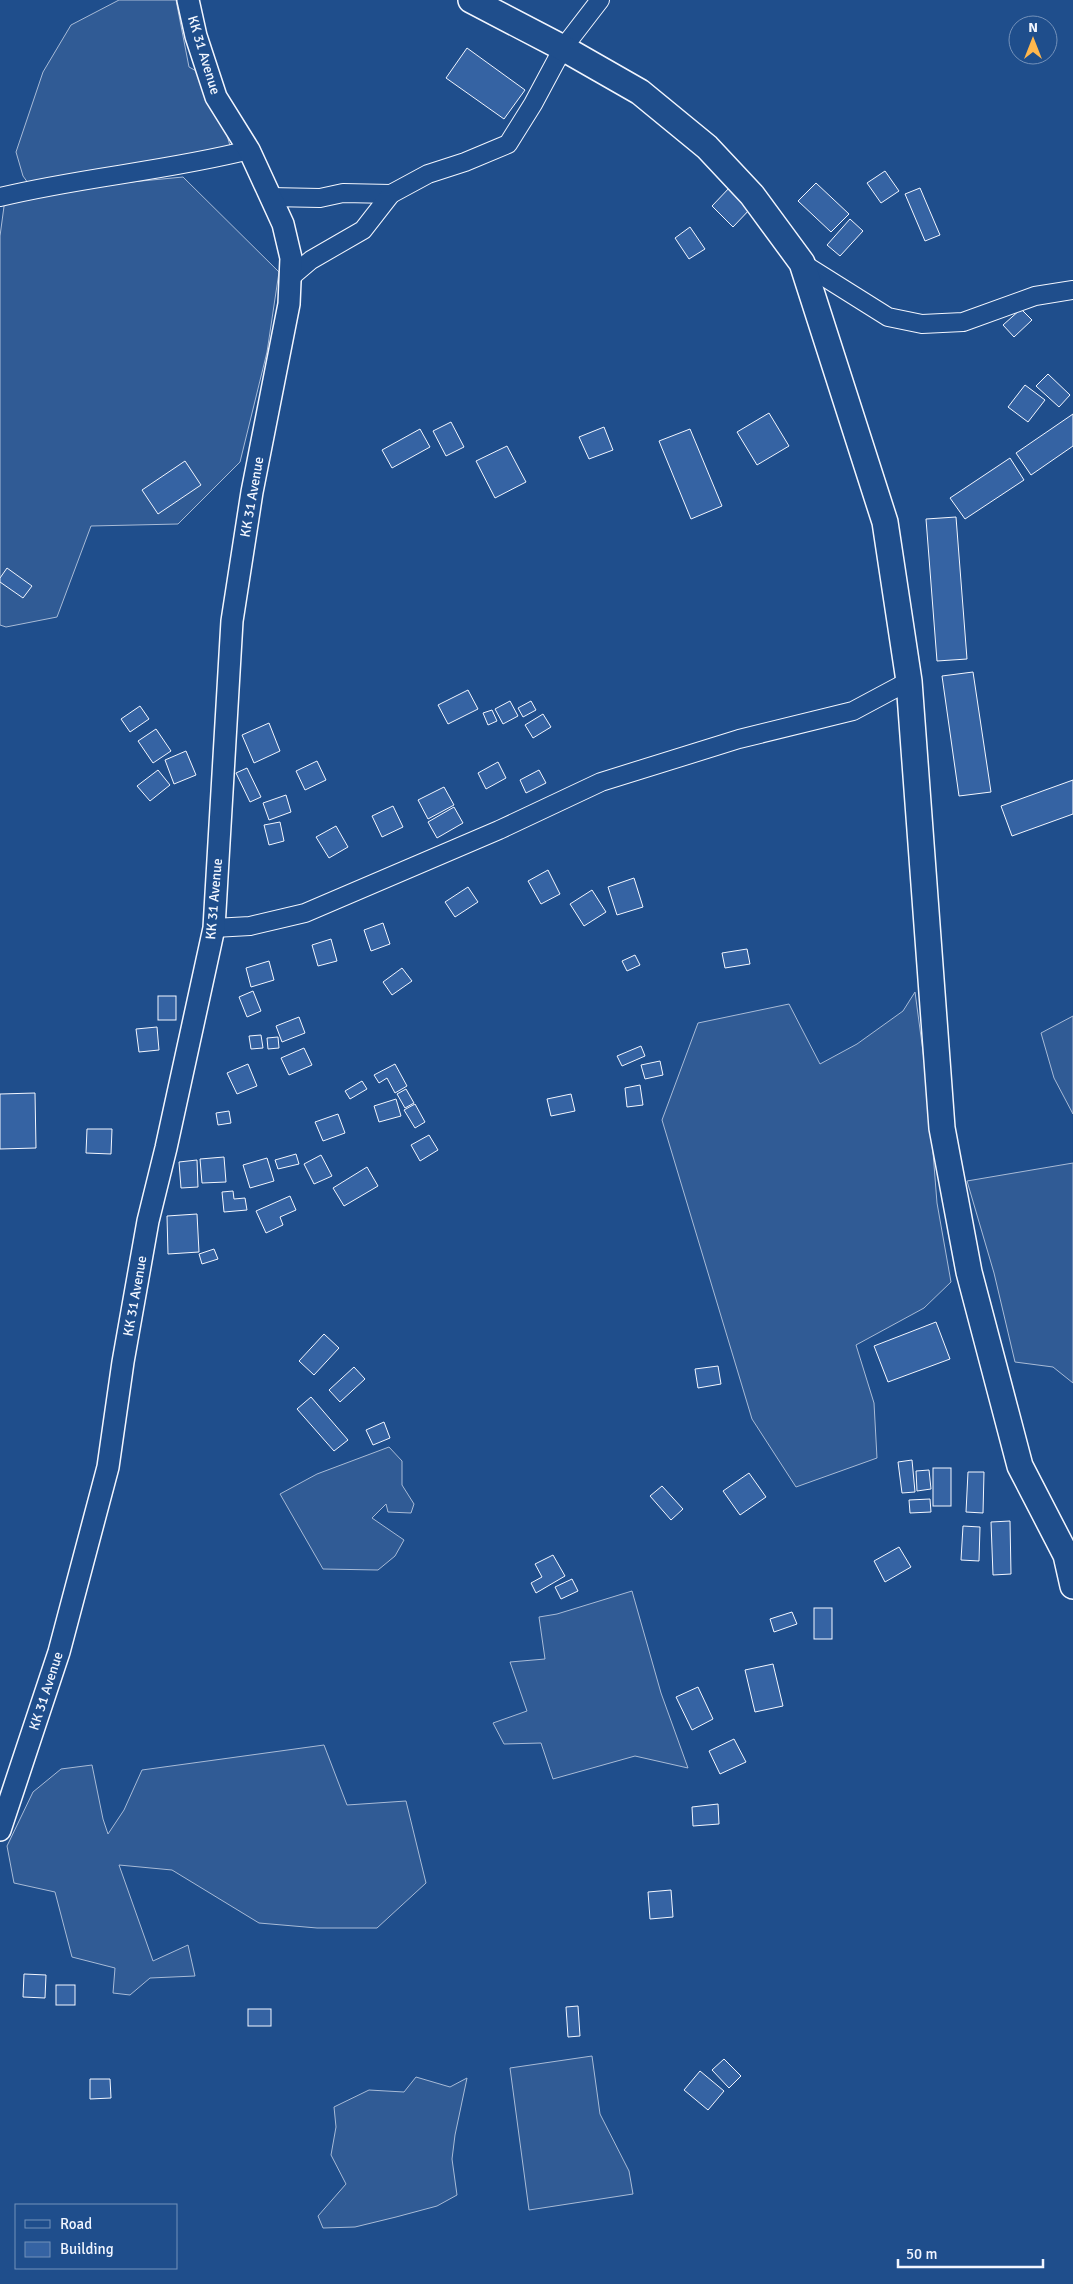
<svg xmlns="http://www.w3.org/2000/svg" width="1073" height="2284" viewBox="0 0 1073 2284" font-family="Signika,sans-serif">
<rect width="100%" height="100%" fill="#1f4e8c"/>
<g fill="#305b95" stroke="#a8bbd7">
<polygon points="119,0 176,0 189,67 202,74 222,118 231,149 28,183 23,176 16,152 43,72 71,25"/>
<polygon points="183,177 279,272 267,352 240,462 178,524 91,526 57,617 6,627 0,625 0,236 5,199 58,189"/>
<polygon points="915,992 928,1089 937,1203 951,1282 924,1308 856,1345 874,1403 877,1458 796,1487 752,1419 662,1120 698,1023 789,1004 820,1064 857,1044 903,1011"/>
<polygon points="1073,1016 1073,1114 1054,1078 1041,1033"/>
<polygon points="1073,1163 1073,1383 1053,1367 1015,1362 994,1273 967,1181"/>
<polygon points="389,1447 402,1461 402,1485 414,1504 411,1513 388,1512 386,1504 372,1518 404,1540 395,1556 378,1570 323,1569 280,1494 317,1474"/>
<polygon points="632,1591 661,1693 688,1768 635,1756 553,1779 541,1743 504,1744 493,1723 527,1711 510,1662 545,1659 539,1617 557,1614"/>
<polygon points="324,1745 347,1805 406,1801 426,1883 377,1928 317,1928 259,1923 172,1870 119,1865 153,1961 188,1945 195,1976 150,1978 130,1995 113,1993 115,1968 72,1957 55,1892 14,1883 7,1846 33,1792 61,1769 92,1765 103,1819 108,1834 124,1810 142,1770"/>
<polygon points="592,2056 600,2114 629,2171 633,2194 529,2210 510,2068"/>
<polygon points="416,2077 450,2087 467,2078 455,2135 452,2159 457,2195 437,2206 396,2217 355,2227 323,2228 318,2216 346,2184 331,2155 336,2127 334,2107 369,2090 404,2092"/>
</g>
<g fill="#3563a3" stroke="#f2f6ff">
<polygon points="467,48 525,90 504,119 446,78"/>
<polygon points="885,171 899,191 881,203 867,183"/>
<polygon points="816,183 849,214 831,232 798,201"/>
<polygon points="731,186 752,207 733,227 712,206"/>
<polygon points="920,188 940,235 925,241 905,194"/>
<polygon points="850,219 863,231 840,256 827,245"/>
<polygon points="690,227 705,249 689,259 675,238"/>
<polygon points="1021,309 1032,320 1014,337 1003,325"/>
<polygon points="1048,374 1070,395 1059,407 1036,386"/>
<polygon points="1025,385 1045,400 1028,422 1008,407"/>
<polygon points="769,413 789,446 757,465 737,432"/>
<polygon points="1073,414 1073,446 1031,475 1016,453"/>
<polygon points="451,422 464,447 446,456 433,431"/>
<polygon points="604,427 613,450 589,459 579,437"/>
<polygon points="420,429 430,447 392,468 382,450"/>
<polygon points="690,429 722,506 691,519 659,441"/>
<polygon points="507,446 526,482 495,498 476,461"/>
<polygon points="1010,458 1024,480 965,519 950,498"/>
<polygon points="185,461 201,485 158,514 142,490"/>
<polygon points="956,517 967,659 937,661 926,519"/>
<polygon points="7,568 32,586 23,598 0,582 0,578"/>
<polygon points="973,672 991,792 959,796 942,676"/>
<polygon points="468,690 478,709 448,724 438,705"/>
<polygon points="510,701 518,716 503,724 495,709"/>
<polygon points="531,701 536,710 523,717 518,708"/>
<polygon points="140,706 149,719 130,732 121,719"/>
<polygon points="492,710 497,721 488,725 483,713"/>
<polygon points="543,714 551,727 533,738 525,725"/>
<polygon points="269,723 280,751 254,763 242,735"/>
<polygon points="156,729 171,751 153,763 138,741"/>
<polygon points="186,751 196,775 174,784 165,760"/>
<polygon points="317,761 326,780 305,790 296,771"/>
<polygon points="498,762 506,778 486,789 478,773"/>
<polygon points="247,768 261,797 250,802 236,773"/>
<polygon points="158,770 170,785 150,801 137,786"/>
<polygon points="539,770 546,783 526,793 520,780"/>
<polygon points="1073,780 1073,814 1012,836 1001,806"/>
<polygon points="444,787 454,805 428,819 418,800"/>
<polygon points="286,795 291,812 269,820 263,803"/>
<polygon points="393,806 403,827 382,837 372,816"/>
<polygon points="454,807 463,823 437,838 428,822"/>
<polygon points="280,822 284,841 269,845 264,825"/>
<polygon points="336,826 348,847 329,858 316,837"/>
<polygon points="548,870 560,894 541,904 528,881"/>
<polygon points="634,878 643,907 617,915 608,887"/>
<polygon points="468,887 478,902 455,917 445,902"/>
<polygon points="592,890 606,912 584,926 570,904"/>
<polygon points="383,923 390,944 371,951 364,930"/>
<polygon points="331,939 337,961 318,966 312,945"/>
<polygon points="747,949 750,964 725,968 722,953"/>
<polygon points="635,955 640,965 627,971 622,961"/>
<polygon points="269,961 274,980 251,987 246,968"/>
<polygon points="402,968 412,981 392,995 383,982"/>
<polygon points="253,991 261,1011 247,1017 239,997"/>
<rect x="158" y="996" width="18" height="24"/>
<polygon points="299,1017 305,1033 282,1042 276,1026"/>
<polygon points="157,1027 159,1050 139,1052 136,1029"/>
<polygon points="261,1035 263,1048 251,1049 249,1036"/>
<polygon points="278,1037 279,1048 268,1049 267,1038"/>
<polygon points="641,1046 645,1056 622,1066 617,1056"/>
<polygon points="304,1048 312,1065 289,1075 281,1058"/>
<polygon points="660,1061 663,1075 645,1079 641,1065"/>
<polygon points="248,1064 257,1086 237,1094 227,1073"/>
<polygon points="395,1064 407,1086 395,1093 387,1078 379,1083 374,1075"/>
<polygon points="362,1081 367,1089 350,1099 345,1091"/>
<polygon points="640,1085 643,1105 627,1107 625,1088"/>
<polygon points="406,1089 414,1103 405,1108 397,1094"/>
<polygon points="35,1093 36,1148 0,1149 0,1094"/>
<polygon points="571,1094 575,1111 551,1116 547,1099"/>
<polygon points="396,1099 401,1116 379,1122 374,1106"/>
<polygon points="415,1104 425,1122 415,1128 404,1110"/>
<polygon points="229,1111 231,1123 218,1125 216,1113"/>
<polygon points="338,1114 345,1133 323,1141 315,1122"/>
<polygon points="87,1129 112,1129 111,1154 86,1153"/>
<polygon points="429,1135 438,1150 420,1161 411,1145"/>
<polygon points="296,1154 299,1164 278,1169 275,1160"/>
<polygon points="321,1155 332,1176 314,1184 304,1164"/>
<polygon points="224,1157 226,1182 202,1183 200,1159"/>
<polygon points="267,1158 274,1181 250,1188 243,1165"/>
<polygon points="197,1160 198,1187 181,1188 179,1162"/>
<polygon points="367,1167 378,1186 344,1206 333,1188"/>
<polygon points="233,1191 234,1199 245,1198 247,1210 224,1212 222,1192"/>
<polygon points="290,1196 296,1210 280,1217 283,1225 266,1233 256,1211"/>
<polygon points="197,1214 199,1252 168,1254 167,1216"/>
<polygon points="214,1249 218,1259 202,1264 199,1254"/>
<polygon points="936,1322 950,1359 888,1382 874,1346"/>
<polygon points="324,1334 339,1348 314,1375 299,1361"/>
<polygon points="718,1366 721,1384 698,1388 695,1369"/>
<polygon points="354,1367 365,1379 340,1402 329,1390"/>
<polygon points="311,1397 348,1440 334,1451 297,1409"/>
<polygon points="384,1422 390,1438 373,1445 366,1430"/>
<polygon points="912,1460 915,1492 902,1493 898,1462"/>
<rect x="933" y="1468" width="18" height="38"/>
<polygon points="929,1470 931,1489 917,1491 916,1471"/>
<polygon points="968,1472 984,1472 983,1513 966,1512"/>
<polygon points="749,1473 766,1497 740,1515 723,1491"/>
<polygon points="662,1486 683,1509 671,1520 650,1496"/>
<polygon points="930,1499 931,1512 910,1513 909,1500"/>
<polygon points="1010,1521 1011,1574 993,1575 991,1522"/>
<polygon points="963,1526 980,1527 979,1561 961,1560"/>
<polygon points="899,1547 911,1567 885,1582 874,1561"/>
<polygon points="553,1555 565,1576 536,1593 531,1583 542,1577 535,1564"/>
<polygon points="572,1579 578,1591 561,1599 555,1587"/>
<rect x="814" y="1608" width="18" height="31"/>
<polygon points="792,1612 797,1624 774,1632 770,1619"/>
<polygon points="773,1664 783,1706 755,1712 745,1670"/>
<polygon points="698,1687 713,1719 692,1730 676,1697"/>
<polygon points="734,1739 746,1762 720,1774 709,1751"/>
<polygon points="718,1804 719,1824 693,1826 692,1807"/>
<polygon points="671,1890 673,1917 650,1919 648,1892"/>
<polygon points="24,1974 46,1975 45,1998 23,1997"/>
<rect x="56" y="1985" width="19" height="20"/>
<polygon points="578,2006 580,2036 568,2037 566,2007"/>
<rect x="248" y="2009" width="23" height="17"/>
<polygon points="724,2059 741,2076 729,2088 712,2070"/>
<polygon points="700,2071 724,2091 708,2110 684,2090"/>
<polygon points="90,2079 110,2079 111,2098 90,2099"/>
</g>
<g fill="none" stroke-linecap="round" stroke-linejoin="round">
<g stroke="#f2f6ff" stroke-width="20">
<g id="minor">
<path d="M0,197C82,177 167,171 249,150"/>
<polyline points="270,197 320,198 343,193 391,194 428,174 465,162 508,144 533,104 563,48 600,0"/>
<polyline points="802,263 888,317 922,324 963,322 1035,296 1073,290"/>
<polyline points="291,277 311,260 363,230 391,194"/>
<polyline points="214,928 250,926 305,913 499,830 601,782 739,739 853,711 909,681"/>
</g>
</g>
<g stroke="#f2f6ff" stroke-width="24">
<polyline id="tertiary" points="0,1830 59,1652 108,1467 123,1362 148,1221 166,1148 214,928 232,621 252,492 289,304 291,258 283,224 249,150 216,97 196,36 188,0"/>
</g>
<g stroke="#f2f6ff" stroke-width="28">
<polyline id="secondary" points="471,0 563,48 640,92 707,147 752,195 802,263 885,522 909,681 942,1128 969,1272 1020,1466 1066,1555 1073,1586"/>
</g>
<use href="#minor" stroke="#1f4e8c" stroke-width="18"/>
<use href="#tertiary" stroke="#1f4e8c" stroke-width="21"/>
<use href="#secondary" stroke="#1f4e8c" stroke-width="25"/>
</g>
<g text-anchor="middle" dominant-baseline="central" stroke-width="4" stroke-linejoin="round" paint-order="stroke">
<g font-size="14" fill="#f2f6ff" stroke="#1f4e8c">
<text transform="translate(204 55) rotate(73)">KK 31 Avenue</text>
<text transform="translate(252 497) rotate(-80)">KK 31 Avenue</text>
<text transform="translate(214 899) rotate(-85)">KK 31 Avenue</text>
<text transform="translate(135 1296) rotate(-80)">KK 31 Avenue</text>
<text transform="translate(46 1691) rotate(-72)">KK 31 Avenue</text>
</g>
</g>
<rect x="15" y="2204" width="162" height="65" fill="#1f4e8c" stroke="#7391ba"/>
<rect x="25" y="2220" width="25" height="8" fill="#1f4e8c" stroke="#7391ba"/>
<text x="60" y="2229" font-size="15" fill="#f2f6ff">Road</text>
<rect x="25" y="2242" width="25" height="15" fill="#3563a3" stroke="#7391ba"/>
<text x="60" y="2254" font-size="15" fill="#f2f6ff">Building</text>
<g transform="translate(1033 40)"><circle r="24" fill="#1f4e8c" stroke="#7391ba"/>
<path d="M0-4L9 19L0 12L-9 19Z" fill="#ffb74d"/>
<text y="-8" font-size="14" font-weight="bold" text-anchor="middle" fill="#f2f6ff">N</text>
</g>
<path d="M898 2259v8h145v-8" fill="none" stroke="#f2f6ff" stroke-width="2.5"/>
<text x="906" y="2259" font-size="15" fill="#f2f6ff" stroke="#1f4e8c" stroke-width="4" paint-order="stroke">50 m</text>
</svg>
